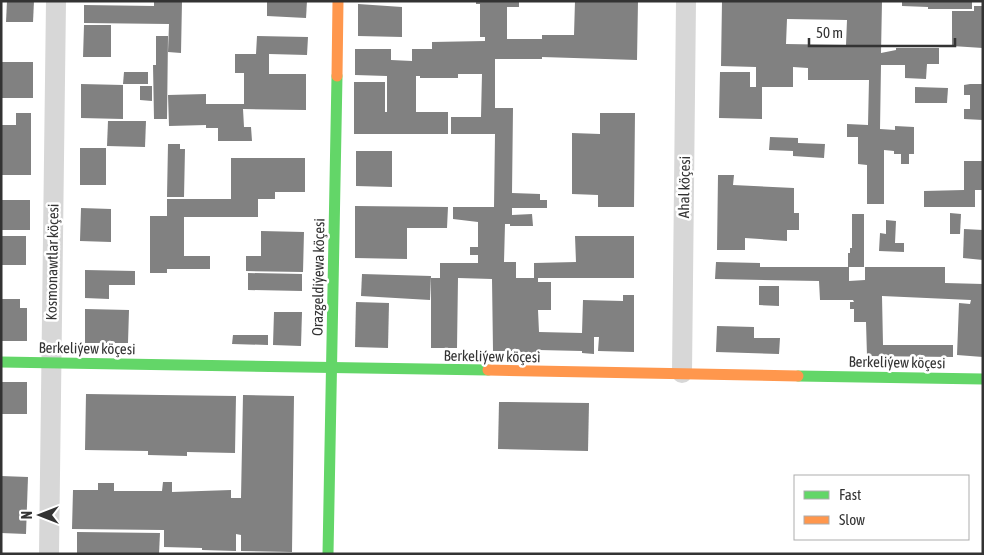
<svg xmlns="http://www.w3.org/2000/svg" width="984" height="555" viewBox="0 0 984 555" font-family="'Asap Condensed',sans-serif">
<rect width="100%" height="100%" fill="#fff"/>
<g fill="#818181" fill-rule="evenodd">
<polygon points="7,1 34,1 33,22 6,22"/>
<polygon points="154,1 182,1 181,53 168,52 169,24 84,23 84,5 154,6"/>
<polygon points="267,1 307,1 306,18 267,16"/>
<polygon points="476,1 519,1 519,7 507,7 507,39 542,39 542,35 574,35 575,1 638,1 637,60 542,57 542,59 495,59 495,108 513,108 512,193 540,194 540,200 547,200 547,208 512,208 512,215 532,214 533,226 510,226 510,224 505,224 504,262 516,262 516,278 534,278 534,263 576,262 575,236 634,236 634,278 538,278 538,282 551,282 551,310 538,310 539,332 582,333 583,300 623,301 623,295 634,295 634,352 598,351 599,337 594,337 594,354 582,353 582,351 539,350 539,353 521,353 520,351 493,351 492,279 458,278 457,348 431,348 431,278 440,278 440,263 478,263 478,255 470,255 470,247 478,247 478,222 453,219 453,207 494,207 495,134 451,134 451,117 481,117 482,74 458,74 458,78 420,78 420,76 416,76 416,112 448,112 448,134 354,134 354,82 385,82 385,112 387,112 387,76 355,75 355,49 391,49 391,60 412,61 412,49 432,49 432,42 485,41 485,37 480,37 480,4 476,4"/>
<path d="M722,1H882L881,53L896,50V48H939V64H927L926,79L905,78V65H881L880,129L895,130V126L914,127V154H909V164H901V154H894V151L884,150V204H867V165L858,164V137H847V124L868,125L869,80H808V68L793,67V87H762V119L719,118L720,72H750V87H756V67L721,66ZM787,19L847,20L846,45L786,44Z"/>
<polygon points="902,1 972,1 972,9 928,9 928,7 902,6"/>
<polygon points="358,4 402,7 402,37 358,36"/>
<polygon points="974,6 983,6 983,48 952,46 952,11 974,11"/>
<polygon points="84,25 111,25 111,57 83,57"/>
<polygon points="156,36 168,36 167,119 154,119 153,65 156,65"/>
<polygon points="257,36 308,37 307,55 269,54 269,74 306,74 306,110 243,109 244,127 251,127 252,141 218,141 218,128 206,128 206,125 169,126 168,95 206,94 206,104 244,104 244,73 235,73 235,54 256,54"/>
<rect x="1" y="62" width="32" height="36"/>
<polygon points="124,72 148,72 148,84 123,84"/>
<polygon points="81,84 123,85 123,119 81,118"/>
<polygon points="970,84 983,84 983,120 964,119 964,109 970,109 970,95 964,95 964,85"/>
<polygon points="140,86 152,86 152,101 140,100"/>
<polygon points="915,87 948,88 947,103 915,103"/>
<polygon points="16,113 31,113 31,175 1,175 2,125 16,125"/>
<polygon points="600,113 635,113 634,207 598,207 598,195 572,194 572,133 600,134"/>
<polygon points="108,121 146,121 145,147 107,146"/>
<polygon points="770,137 798,138 798,143 825,144 824,158 793,156 793,151 769,150"/>
<polygon points="168,144 180,144 180,149 185,149 184,197 167,197"/>
<rect x="80" y="148" width="26" height="37"/>
<polygon points="356,151 392,151 392,187 356,186"/>
<polygon points="231,158 305,158 305,192 275,192 275,199 258,199 258,217 184,217 184,256 210,256 210,269 167,269 167,273 150,273 150,216 167,216 167,199 231,199"/>
<polygon points="964,161 983,161 983,190 975,190 975,207 924,207 924,191 964,190"/>
<polygon points="718,175 734,175 733,185 794,188 794,213 799,213 799,230 787,230 787,241 745,238 745,250 717,250"/>
<rect x="1" y="200" width="29" height="30"/>
<polygon points="355,206 448,207 447,228 407,228 407,259 355,258"/>
<polygon points="81,208 111,209 111,242 80,241"/>
<polygon points="950,213 961,214 960,234 950,234"/>
<polygon points="852,214 864,214 864,267 848,267 848,253 850,253 850,248 852,248"/>
<polygon points="886,220 896,221 895,243 904,243 904,252 879,251 880,233 886,234"/>
<polygon points="964,229 983,230 983,260 963,258"/>
<polygon points="261,231 304,232 303,272 246,271 246,256 261,256"/>
<rect x="1" y="236" width="25" height="29"/>
<polygon points="716,262 760,263 760,267 849,267 849,281 865,280 865,267 945,267 945,283 983,284 983,357 957,355 959,303 970,304 971,300 882,296 883,345 953,345 953,357 867,356 866,322 854,322 854,309 850,309 850,302 854,302 853,300 820,300 819,281 715,279"/>
<polygon points="85,270 135,271 135,285 109,285 109,299 85,298"/>
<polygon points="248,273 302,274 302,291 248,290"/>
<polygon points="362,274 431,276 430,300 361,296"/>
<polygon points="759,286 779,286 779,306 759,305"/>
<polygon points="1,299 20,299 20,308 27,308 27,341 1,341"/>
<polygon points="356,302 389,303 388,348 355,347"/>
<polygon points="85,309 129,310 128,343 85,343"/>
<polygon points="274,312 302,312 301,346 273,345"/>
<polygon points="717,326 754,327 754,338 780,338 779,354 716,352"/>
<polygon points="233,335 268,335 268,345 232,344"/>
<rect x="1" y="382" width="26" height="32"/>
<polygon points="86,394 236,396 235,453 187,452 187,456 148,455 148,451 85,450"/>
<polygon points="243,395 294,396 292,552 241,551 241,535 236,534 236,551 202,550 202,548 164,547 164,530 72,529 73,490 98,490 98,483 114,483 114,491 162,491 163,482 172,482 172,492 231,490 231,498 241,498"/>
<polygon points="499,402 589,403 588,451 498,449"/>
<polygon points="1,476 28,477 26,534 1,533"/>
<polygon points="77,532 160,533 159,554 77,554"/>
</g>
<g fill="none" stroke-linecap="round" stroke-linejoin="round">
<g stroke="#d7d7d7" stroke-width="20">
<polyline points="682,373 686,1"/>
<polyline points="49,554 56,1"/>
</g>
<g stroke="#63d668" stroke-width="11">
<polyline points="1,362 488,370"/>
<polyline points="798,376 983,379"/>
<polyline points="328,554 337,76"/>
</g>
<g stroke="#ff974d" stroke-width="11">
<polyline points="337,76 338,1"/>
<polyline points="488,370 798,376"/>
</g>
</g>
<g text-anchor="middle" dominant-baseline="central" stroke-width="5" stroke-linejoin="round" paint-order="stroke">
<g font-size="15" fill="#333" stroke="#fff">
<text transform="translate(684 187) rotate(-89)">Ahal köçesi</text>
<text transform="translate(52 262) rotate(-89)">Kosmonawtlar köçesi</text>
<text transform="translate(318 277) rotate(-89)">Orazgeldiýewa köçesi</text>
<text transform="translate(87 348) rotate(1)">Berkeliýew köçesi</text>
<text transform="translate(492 356) rotate(1)">Berkeliýew köçesi</text>
<text transform="translate(897 362) rotate(1)">Berkeliýew köçesi</text>
</g>
</g>
<rect width="984" height="555" fill="none" stroke="#333333" stroke-width="5"/>
<rect x="794" y="475" width="175" height="65" fill="#ffffff" stroke="#adadad"/>
<rect x="804" y="491" width="25" height="8" fill="#63d668" stroke="#adadad"/>
<text x="839" y="500" font-size="15" fill="#333333">Fast</text>
<rect x="804" y="516" width="25" height="8" fill="#ff974d" stroke="#adadad"/>
<text x="839" y="525" font-size="15" fill="#333333">Slow</text>
<g transform="translate(40 515) rotate(270)" stroke="#ffffff" stroke-width="4" paint-order="stroke">
<path d="M0-4L9 19L0 12L-9 19Z" fill="#333333"/>
<text y="-8" font-size="14" font-weight="bold" text-anchor="middle" fill="#333333">N</text>
</g>
<path d="M809 38v8h146v-8" fill="none" stroke="#333333" stroke-width="2.5"/>
<text x="816" y="38" font-size="15" fill="#333333" stroke="#ffffff" stroke-width="4" paint-order="stroke">50 m</text>
</svg>
